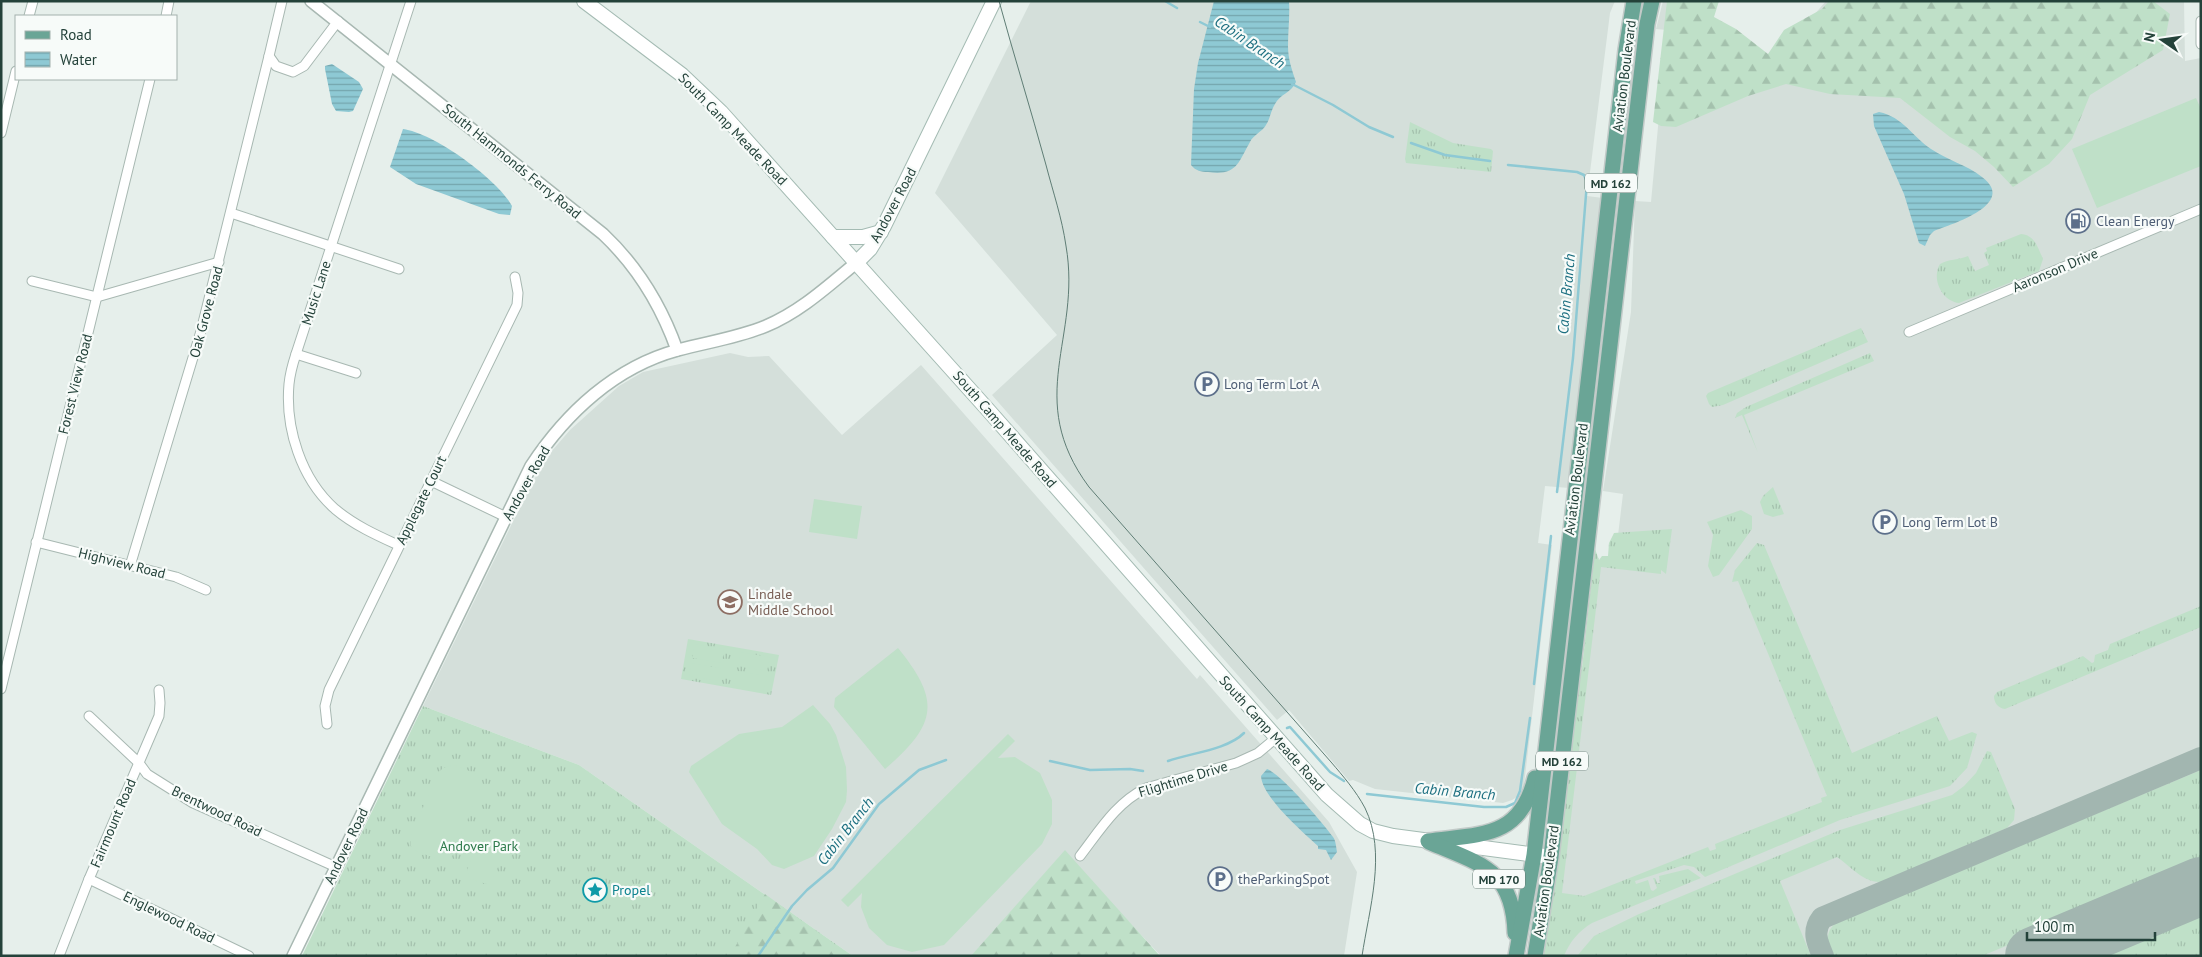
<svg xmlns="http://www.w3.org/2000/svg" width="2202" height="957" viewBox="0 0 2202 957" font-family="'PT Sans',sans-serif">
<defs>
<pattern id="grass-tufts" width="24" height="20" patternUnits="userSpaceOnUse" patternTransform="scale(1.25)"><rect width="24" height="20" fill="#bfe0c8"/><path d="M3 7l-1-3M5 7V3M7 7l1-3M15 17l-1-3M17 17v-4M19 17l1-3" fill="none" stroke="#a4c1ad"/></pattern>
<pattern id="forest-firs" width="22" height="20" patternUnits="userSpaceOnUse" patternTransform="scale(1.25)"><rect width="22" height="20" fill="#bfe0c8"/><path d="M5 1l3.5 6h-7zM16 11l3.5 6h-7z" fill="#a4c1ad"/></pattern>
<pattern id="water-rules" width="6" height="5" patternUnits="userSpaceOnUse" patternTransform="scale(1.25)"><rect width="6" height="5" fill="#8ec9d4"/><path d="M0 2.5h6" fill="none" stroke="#74a5ad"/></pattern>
</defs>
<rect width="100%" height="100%" fill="#e6efeb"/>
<g fill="#d4dfda">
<polygon points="1031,1 1615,1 1610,13 1587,196 1603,198 1569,488 1545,486 1538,543 1552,545 1524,785 1520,795 1512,800 1503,803 1375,789 1353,780 1349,781 1289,710 1277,720 992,395 1057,335 935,193"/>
<polygon points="1663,1 1677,1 1770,66 1826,1 2184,1 2185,61 2201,58 2201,956 1555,956 1559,898 1600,565 1616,552 1623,494 1603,491 1631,312 1635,201 1651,202 1667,30 1656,29"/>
<polygon points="730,353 748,357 769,356 842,435 921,365 1197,679 1200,675 1329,822 1357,872 1344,956 1161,956 1066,855 994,956 853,956 579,765 423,706 524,499 545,459 570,430 619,386 643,372"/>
</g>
<g fill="url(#grass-tufts)">
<polygon points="1410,122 1453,143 1491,149 1493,151 1491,172 1406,163 1405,159"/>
<path d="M2021,234C2035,235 2038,248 2043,259L2039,271L1959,303C1942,301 1931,279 1940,264C1948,259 1959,260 1968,256L1975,271L1989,265L1984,253L1987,251L1986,248Z"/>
<polygon points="1861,328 1868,342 1723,405 1712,407 1709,404 1706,396 1708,393"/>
<polygon points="1870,353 1874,361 1744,415 1758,453 1742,415 1735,418 1737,413 1746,407"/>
<polygon points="1773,487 1784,514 1773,517 1764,514 1760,502 1763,496"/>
<polygon points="1741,510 1752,516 1752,529 1719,575 1713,577 1708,566 1713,535 1707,522"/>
<path d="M1672,529L1666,574L1661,570V574L1601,567L1562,893L1584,896L1708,847L1710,851L1716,849L1715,844L1822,802L1821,798L1827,796L1738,581L1732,582L1735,570L1757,543L1764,545L1852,753L1937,716L1949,741L1972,732L1977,734L1967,768L1950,786L1840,820L1705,877L1694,867L1684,865L1635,881L1636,884L1648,880L1651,890L1653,891L1657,888L1653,878H1655L1657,883H1660L1659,876L1688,869L1701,878L1592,923C1579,931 1570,941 1564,956H1541L1573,707L1582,668L1595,549L1599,560L1602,556H1608L1609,543L1614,533Z"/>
<path d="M2201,606V627L2005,709C1998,708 1994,703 1994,696L1997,692L2083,656L2092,663L2094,662L2095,655L2108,650L2110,644Z"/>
<polygon points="688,639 779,655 771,695 681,679"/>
<polygon points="423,706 579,765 853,956 302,956"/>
<path d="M1987,751L1991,752L2015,809L2014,820L2007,828L1881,882C1864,883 1850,866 1837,857L1780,881L1811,956H1577L1594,936L1639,914L1840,830L1952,795L1964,786L1976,773Z"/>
<path d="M2201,770V864L1982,956H1833C1827,943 1824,932 1837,922Z"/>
<polygon points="2201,906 2201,956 2083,956"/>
</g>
<g fill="url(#forest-firs)">
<polygon points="1667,1 1719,1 1714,17 1736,29 1768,54 1784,30 1822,9 1829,1 2153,1 2170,14 2163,50 2090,95 2072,139 2049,164 2013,187 1994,167 1975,151 1950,137 1900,98 1830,94 1786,84 1748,96 1676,127 1661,126 1653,122"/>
<polygon points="1065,850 1160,956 971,956"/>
<polygon points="765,894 851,956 730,956"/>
</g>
<g fill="#bfe0c8">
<polygon points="2196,98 2201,109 2201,166 2097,208 2072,149"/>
<polygon points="814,499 862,506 857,539 809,532"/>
<polygon points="694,644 724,649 722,663 692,658"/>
<path d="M898,648C942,702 936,725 885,769L834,707L835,698Z"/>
<polygon points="740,652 770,657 767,671 738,666"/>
<polygon points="691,663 721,668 718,681 689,676"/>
<polygon points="737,671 767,676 764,690 734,684"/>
<polygon points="813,705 830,724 836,735 846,767 847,790 846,802 832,829 814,856 784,869 772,865 757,849 722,824 689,772 691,766 739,734 782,727"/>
<polygon points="1008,734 1015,741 998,758 1015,757 1040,773 1052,800 1052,824 1042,844 944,945 912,952 887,945 869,928 861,907 862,893 848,907 841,900"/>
<polygon points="454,765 477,774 482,784 453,855 446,861 442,861 414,850 411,846 411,835 438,773 443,768"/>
<path d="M480,836C489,836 504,841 505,851L490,885L470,879L467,870Z"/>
</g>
<g fill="url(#water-rules)">
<path d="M1214,1H1289C1290,16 1288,31 1288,46C1288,59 1292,70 1296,82C1291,93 1280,94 1275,104C1271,110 1270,119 1266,125C1262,132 1253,135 1250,142C1238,163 1237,176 1208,172C1201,172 1196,171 1191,165L1194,89L1198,63Z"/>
<polygon points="332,64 359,82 363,89 353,111 349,112 336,111 332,104 325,69 325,66"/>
<path d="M1879,112C1903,117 1912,136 1931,149C1947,160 1967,165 1982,177C2018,204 1952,224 1934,231L1930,235L1925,246L1919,243L1904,194L1874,126L1873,114Z"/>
<path d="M403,129C434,133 497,179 512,206L510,215L499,214L416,184L390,167Z"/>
<path d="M1267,769C1281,774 1323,823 1333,837C1336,841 1336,847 1337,852L1331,860L1326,850L1318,849V846C1303,832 1262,797 1261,776Z"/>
</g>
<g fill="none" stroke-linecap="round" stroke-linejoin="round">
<g stroke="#8ec9d4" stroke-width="2.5">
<polyline points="1165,1 1177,8"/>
<polyline points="1200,22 1210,27"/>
<polyline points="1292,84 1333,105 1369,127 1393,137"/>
<polyline points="1411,143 1445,155 1490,161"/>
<polyline points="1508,165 1577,172 1584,175 1587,182 1573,358 1557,492"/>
<polyline points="1534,684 1551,536"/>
<polyline points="1287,728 1290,727 1330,772 1344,781"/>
<polyline points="1050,761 1090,770 1130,769 1143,771"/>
<path d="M1168,761C1190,753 1227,750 1244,733"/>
<polyline points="1367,794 1484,807 1506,807 1515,803 1520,791 1530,718"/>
<polyline points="758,956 792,906 807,890 833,868 879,804 919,770 946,760"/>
</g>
<path stroke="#a2b6b0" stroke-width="22" d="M1823,956C1817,942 1812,931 1822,918L2201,758"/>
<polyline stroke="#a2b6b0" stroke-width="58" points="2034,956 2201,886"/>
<g stroke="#a8b8b2" stroke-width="11">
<g id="minor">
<polyline points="282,1 269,56 276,66 293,72 304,66 338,21"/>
<polyline points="29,16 33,1"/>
<polyline points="166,16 169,1"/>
<polyline points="2201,21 2201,44"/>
<polyline points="1,133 16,71"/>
<polyline points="231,213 399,269"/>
<polyline points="32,281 97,297 219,262"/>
<polyline points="1909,332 2201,209"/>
<polyline points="296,354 356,373"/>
<polyline points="431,481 506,517"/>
<polyline points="36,542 176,577 206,590"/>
<path d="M398,545C376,535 354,525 335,509C301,479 285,428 289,384C290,374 293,363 296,354L411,1"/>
<polyline points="130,566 201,331 269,56"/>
<polyline points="1,689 150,79"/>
<polyline points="89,716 139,763 147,774 193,803 336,867"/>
<polyline points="327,724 325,706 329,690 517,305 518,293 515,277"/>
<path d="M1080,856C1100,830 1116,803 1146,788L1236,763L1258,753L1276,738"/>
<polyline points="89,879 249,956"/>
<polyline points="59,956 89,879 159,716 160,703 159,690"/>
</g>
</g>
<g stroke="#a8b8b2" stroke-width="14">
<g id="tertiary">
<path d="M311,1L603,234C638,267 661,305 677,350"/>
<path d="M293,956L531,466C566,413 615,367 678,350C707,342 737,338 766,326C800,312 828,286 856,263"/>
</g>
</g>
<g stroke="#a4bbb3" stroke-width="16">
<g id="secondary">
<polyline points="584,1 682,75 721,112 989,411 1327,795 1360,824 1373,831 1393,836 1551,857"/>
<polyline points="833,237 863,237 881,232"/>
<polyline points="856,263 870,249 884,226 994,1"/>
</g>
</g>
<g stroke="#c2cac8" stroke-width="18">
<g id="primary">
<path d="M1428,841C1480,834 1520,839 1535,778"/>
<path d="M1429,842C1480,864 1513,869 1515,933"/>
<polyline points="1516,956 1534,855 1626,50 1634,1"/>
<polyline points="1535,956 1551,857 1647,24 1652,1"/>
</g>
</g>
<use href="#minor" stroke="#fff" stroke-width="9"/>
<use href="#tertiary" stroke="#fff" stroke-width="11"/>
<use href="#secondary" stroke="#fff" stroke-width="14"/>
<use href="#primary" stroke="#6aa596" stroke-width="15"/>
<path stroke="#5f7d75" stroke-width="1" d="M999,1C1014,56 1031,110 1046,165C1053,192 1062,218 1066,246C1082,338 1023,398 1089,487L1331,762C1343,776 1356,791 1365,808C1387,853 1369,909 1362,956"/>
</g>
<defs>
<g id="fuel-ring" transform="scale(1.25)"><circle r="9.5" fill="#f7fbf9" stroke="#5c6f8a" stroke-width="1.5"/><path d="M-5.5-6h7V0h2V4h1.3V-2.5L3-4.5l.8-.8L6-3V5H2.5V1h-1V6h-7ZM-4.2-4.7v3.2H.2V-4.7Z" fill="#5c6f8a"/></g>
<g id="parking-ring" transform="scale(1.25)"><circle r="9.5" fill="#f7fbf9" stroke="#5c6f8a" stroke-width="1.5"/><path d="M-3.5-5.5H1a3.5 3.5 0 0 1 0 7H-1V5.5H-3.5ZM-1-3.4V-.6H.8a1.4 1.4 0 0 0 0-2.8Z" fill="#5c6f8a"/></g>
<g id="school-ring" transform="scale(1.25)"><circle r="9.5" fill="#f7fbf9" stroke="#8d6e63" stroke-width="1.5"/><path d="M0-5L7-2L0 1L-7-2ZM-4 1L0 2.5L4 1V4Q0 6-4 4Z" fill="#8d6e63"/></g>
<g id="sight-ring" transform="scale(1.25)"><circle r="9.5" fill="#f7fbf9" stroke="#0f9aa8" stroke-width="1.5"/><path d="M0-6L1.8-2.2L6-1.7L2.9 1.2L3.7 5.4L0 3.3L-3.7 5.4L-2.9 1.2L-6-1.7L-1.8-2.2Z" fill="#0f9aa8"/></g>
</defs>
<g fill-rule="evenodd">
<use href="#fuel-ring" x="2078" y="221"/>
<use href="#parking-ring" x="1207" y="384"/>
<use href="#parking-ring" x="1885" y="522"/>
<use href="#school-ring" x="730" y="602"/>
<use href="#parking-ring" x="1220" y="879"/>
<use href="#sight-ring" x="595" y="890"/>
</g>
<g text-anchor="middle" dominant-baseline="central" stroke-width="4.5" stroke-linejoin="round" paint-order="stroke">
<g fill="#f7fbf9" stroke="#637a73" stroke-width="1">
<rect x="1585" y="173.5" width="52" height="19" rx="4"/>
<rect x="1536" y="751.5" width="52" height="19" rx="4"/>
<rect x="1473" y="869.5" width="52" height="19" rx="4"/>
</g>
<g font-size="12" font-weight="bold" fill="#24423a">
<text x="1611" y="183">MD 162</text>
<text x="1562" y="761">MD 162</text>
<text x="1499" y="879">MD 170</text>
</g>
<g font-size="14" fill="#24423a" stroke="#f7fbf9">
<text transform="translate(1624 76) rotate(-83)">Aviation Boulevard</text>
<text transform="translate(733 129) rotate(46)">South Camp Meade Road</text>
<text transform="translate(512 161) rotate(39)">South Hammonds Ferry Road</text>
<text transform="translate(893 205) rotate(-62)">Andover Road</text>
<text transform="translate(2055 270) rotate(-23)">Aaronson Drive</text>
<text transform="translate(316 293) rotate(-72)">Music Lane</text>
<text transform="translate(206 312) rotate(-75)">Oak Grove Road</text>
<text transform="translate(75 384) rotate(-76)">Forest View Road</text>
<text transform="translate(1005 429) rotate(49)">South Camp Meade Road</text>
<text transform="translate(1576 479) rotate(-83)">Aviation Boulevard</text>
<text transform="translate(526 483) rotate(-61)">Andover Road</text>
<text transform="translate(421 500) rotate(-64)">Applegate Court</text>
<text transform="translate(122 563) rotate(14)">Highview Road</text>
<text transform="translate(1272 733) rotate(48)">South Camp Meade Road</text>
<text transform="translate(1183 779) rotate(-17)">Flightime Drive</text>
<text transform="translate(217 811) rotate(26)">Brentwood Road</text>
<text transform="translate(113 823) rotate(-67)">Fairmount Road</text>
<text transform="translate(346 846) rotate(-64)">Andover Road</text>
<text transform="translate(1546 881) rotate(-82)">Aviation Boulevard</text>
<text transform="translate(169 917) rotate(26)">Englewood Road</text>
</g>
<g font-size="14" fill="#4e5e75" stroke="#f7fbf9" text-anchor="start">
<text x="2096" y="221">Clean Energy</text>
<text x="1224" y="384">Long Term Lot A</text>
<text x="1902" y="522">Long Term Lot B</text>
<text x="1238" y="879">theParkingSpot</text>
</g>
<g font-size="14" fill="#785e54" stroke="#f7fbf9" text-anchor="start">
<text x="748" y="594">Lindale<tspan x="748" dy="16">Middle School</tspan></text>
</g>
<g font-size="14" fill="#2d7a4b" stroke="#f7fbf9">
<text x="479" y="846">Andover Park</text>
</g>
<g font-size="14" fill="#0d838f" stroke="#f7fbf9" text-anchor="start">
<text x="612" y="890">Propel</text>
</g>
<g font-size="15" font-style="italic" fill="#1c6f80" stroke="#f7fbf9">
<text transform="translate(1250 42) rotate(34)">Cabin Branch</text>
<text transform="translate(1566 294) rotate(-85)">Cabin Branch</text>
<text transform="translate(1455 791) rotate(5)">Cabin Branch</text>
<text transform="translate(845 831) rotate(-52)">Cabin Branch</text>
</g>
</g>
<rect width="2202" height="957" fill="none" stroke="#24423a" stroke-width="5"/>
<rect x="15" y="15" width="162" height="65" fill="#f7fbf9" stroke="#a3b1ad"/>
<rect x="25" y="31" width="25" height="8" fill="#6aa596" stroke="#a3b1ad"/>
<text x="60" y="40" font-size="15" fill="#24423a">Road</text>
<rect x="25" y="52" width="25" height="15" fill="url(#water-rules)" stroke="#a3b1ad"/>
<text x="60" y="65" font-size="15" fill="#24423a">Water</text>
<g transform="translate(2162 40) rotate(283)" stroke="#f7fbf9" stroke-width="4" paint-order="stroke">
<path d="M0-4L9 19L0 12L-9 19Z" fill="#24423a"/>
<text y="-8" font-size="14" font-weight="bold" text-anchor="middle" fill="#24423a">N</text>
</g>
<path d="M2027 932v8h128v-8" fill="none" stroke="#24423a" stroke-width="2.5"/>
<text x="2034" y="932" font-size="15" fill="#24423a" stroke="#f7fbf9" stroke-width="4" paint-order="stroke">100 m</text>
</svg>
